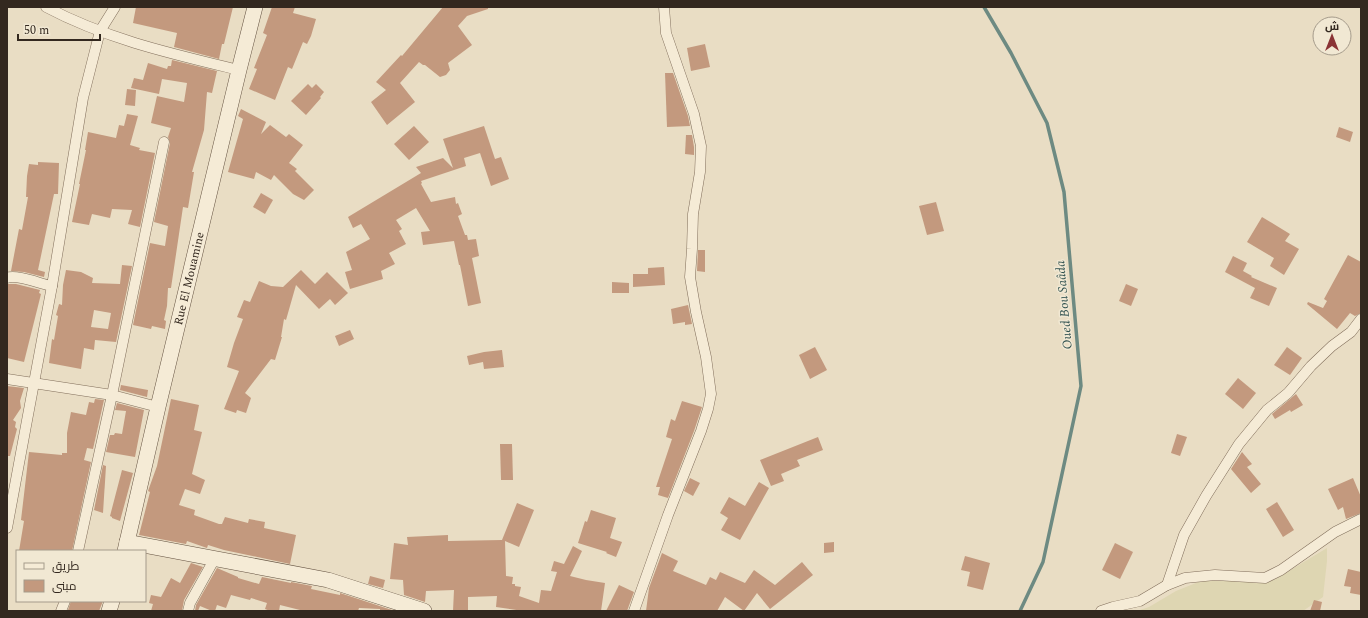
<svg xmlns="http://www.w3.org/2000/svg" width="1368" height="618" viewBox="0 0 1368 618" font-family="Spectral,Cairo,serif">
<rect width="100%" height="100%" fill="#e9ddc4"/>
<polygon fill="#ded6b2" points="1327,548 1327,561 1323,597 1303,611 1137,611 1149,607 1176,591 1201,581 1274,580"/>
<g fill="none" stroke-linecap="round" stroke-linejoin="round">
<polyline stroke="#6d8a82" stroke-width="3.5" points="984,7 1011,53 1047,123 1064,192 1081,386 1043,562 1020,611"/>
</g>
<g fill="#c3997e" fill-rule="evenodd">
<polygon points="136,7 233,7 224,44 222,44 219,59 174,47 177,33 133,23"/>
<polygon points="272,7 295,7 293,13 316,19 311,36 307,44 303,42 292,69 288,67 275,100 249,89 257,69 254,68 267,35 263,33"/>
<polygon points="443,7 488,7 488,9 467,16 458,26 472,45 448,63 450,70 446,75 440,77 425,65 423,65 419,62 400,83 415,102 387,125 371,102 386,90 376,82 401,55 402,56"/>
<polygon points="705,44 710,67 691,71 687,48"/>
<polygon points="172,60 217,71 212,93 207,92 204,130 192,172 194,172 188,208 183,207 171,288 168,288 167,306 164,320 166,321 165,329 152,326 151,329 133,325 150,243 165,246 168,226 154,222 170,143 168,137 171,128 151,123 157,96 184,102 187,83 162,79 159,94 131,88 134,78 143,80 148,63 167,69 168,66 171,66"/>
<polygon points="665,73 673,73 688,116 690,126 667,127"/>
<polygon points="308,84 312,88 316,84 324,92 320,97 321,98 306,115 291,101"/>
<polygon points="127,89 136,90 135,106 125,105"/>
<polygon points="241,109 266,122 261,134 270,125 286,137 289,134 303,145 289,163 297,169 295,171 314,190 304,200 293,194 274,175 271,180 256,172 254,179 228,172 243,119 238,116"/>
<polygon points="127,114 138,116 130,145 140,148 139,150 155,153 140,227 128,224 132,210 112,209 110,218 92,214 89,225 72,222 80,184 79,184 86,150 85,150 88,132 116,138 119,125 124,126"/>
<polygon points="414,126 429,142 409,160 394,144"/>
<polygon points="484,126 495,159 501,157 509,179 491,186 480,153 464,158 466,166 421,181 422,183 421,184 431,202 455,197 456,204 458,203 462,214 458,216 465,235 467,235 468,240 476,239 479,256 472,258 481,303 468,306 460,265 459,265 454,241 423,245 421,232 430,231 416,208 396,220 402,229 399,231 406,244 389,253 395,264 381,271 383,279 350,289 345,272 352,270 346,252 370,239 361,224 353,228 348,217 421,173 416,167 443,158 453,168 443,139"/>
<polygon points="1339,127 1353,132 1350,142 1336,137"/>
<polygon points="686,135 692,135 694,147 694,155 685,154"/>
<polygon points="38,162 59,163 58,194 54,194 38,270 45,272 44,277 24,272 11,271 19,229 22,230 28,197 26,197 27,176 29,164 38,165"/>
<polygon points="261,193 273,200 265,214 253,207"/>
<polygon points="936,202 944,231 927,235 919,206"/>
<polygon points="1262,217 1290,234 1285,241 1299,249 1284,275 1270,266 1274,258 1247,242"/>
<polygon points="698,250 705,250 705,272 697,271"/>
<polygon points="1348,255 1361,262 1361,313 1355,316 1350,313 1337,329 1307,304 1308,302 1323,308 1327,301 1324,299"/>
<polygon points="1233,256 1247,263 1243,271 1252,276 1251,277 1277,288 1269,306 1250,298 1255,288 1225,272"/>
<path d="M122,265L132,266L116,342L95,340L94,350L84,348L81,369L49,363L52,339L54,340L58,316L56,315L59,304L62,305L63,285L66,270L81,272L93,278L92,283L120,284ZM94,310L111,313L108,329L91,327Z"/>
<polygon points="664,267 665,285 633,287 633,274 648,274 648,268"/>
<polygon points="301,270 315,284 327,272 348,293 335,305 330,299 319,309 296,285 286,320 284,319 281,337 282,337 275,360 271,359 245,393 251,398 246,413 237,410 236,413 224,409 239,371 227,367 234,343 243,319 237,317 244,300 250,302 259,281 271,286 283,287"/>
<polygon points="612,282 629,283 629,293 612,293"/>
<polygon points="7,284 16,284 40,290 39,293 41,294 24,362 7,358"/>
<polygon points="1126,284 1138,289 1131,306 1119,301"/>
<polygon points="688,305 692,324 685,325 685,322 673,324 671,309"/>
<polygon points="350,330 354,339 339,346 335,336"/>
<polygon points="815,347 827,370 810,379 799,355"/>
<polygon points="1287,347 1302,358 1290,375 1274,365"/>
<polygon points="502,350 504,367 484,369 483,362 469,365 467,356 484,352"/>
<polygon points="1238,378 1256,393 1243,409 1225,394"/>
<polygon points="121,385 148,390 147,397 120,390"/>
<polygon points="7,386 24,388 20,401 21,408 13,420 16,422 15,427 17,429 10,456 7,456"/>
<polygon points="1296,394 1303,405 1291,412 1290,410 1275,419 1272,414"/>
<polygon points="95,399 104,400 93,449 87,448 84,460 91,462 72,551 19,551 24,521 21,520 29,452 62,455 62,453 67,453 67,433 71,412 86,415 89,402 94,403"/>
<polygon points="171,399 199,405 194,430 202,432 192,474 205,480 200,494 185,489 179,505 195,510 194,515 219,524 222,524 225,517 248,523 249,519 265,522 264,528 296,535 290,564 224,550 208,545 207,548 187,541 186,544 139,535 150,492 148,491 157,466"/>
<polygon points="682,401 702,407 694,431 668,498 658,495 660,487 656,487 672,439 666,437 671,419 675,421"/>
<polygon points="117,403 144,410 135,457 106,452 110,435 114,435 115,433 122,434 126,411 115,410"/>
<polygon points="1177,434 1187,437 1180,456 1171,453"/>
<polygon points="818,437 823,450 797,460 800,466 781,474 784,481 771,486 760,460"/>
<polygon points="500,444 512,444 513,480 501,480"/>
<polygon points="1242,452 1252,464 1247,467 1261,484 1251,493 1231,469"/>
<polygon points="103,465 106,466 103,513 94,510"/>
<polygon points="122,470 133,473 120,521 112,518 112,517 110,516"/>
<polygon points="690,478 700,483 693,496 684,491"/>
<polygon points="1353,478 1361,497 1361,513 1346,519 1343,507 1338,510 1328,489"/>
<polygon points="759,482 769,488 740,540 721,530 728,518 720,513 729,497 745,506"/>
<polygon points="1277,502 1294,530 1283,537 1266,509"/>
<polygon points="517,503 534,510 519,547 505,541 506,576 513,577 512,584 515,584 515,586 521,587 519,596 539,603 541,590 551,591 557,572 551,571 554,561 564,564 573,546 582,551 570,576 586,580 605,583 601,611 523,611 496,607 497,596 468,597 468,611 453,611 454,590 426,591 425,602 404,595 403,580 390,579 394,543 408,545 407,537 448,535 448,541 502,540"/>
<polygon points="591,510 616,518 610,538 622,542 616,557 606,553 607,552 578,543 585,521 587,522"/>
<polygon points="834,542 834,552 824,553 824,543"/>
<polygon points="1115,543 1133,552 1120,579 1102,570"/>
<polygon points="662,553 678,561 673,571 706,585 710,577 716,580 720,572 745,583 754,570 775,585 802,562 813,575 770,609 757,593 744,611 725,597 717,611 646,611 649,588"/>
<polygon points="965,556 990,563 983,590 967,586 970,572 961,570"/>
<polygon points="191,563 203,567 184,600 182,611 151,611 153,604 149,603 151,595 161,597 171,578 180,583"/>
<polygon points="217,568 238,577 238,578 259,584 262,577 291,583 291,582 312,586 311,589 340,595 340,593 395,611 380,611 380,609 359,608 358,611 304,611 280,605 279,611 270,611 265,609 267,603 251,598 250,600 231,595 226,608 217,605 215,611 212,611 200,606 198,611 195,611 196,605"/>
<polygon points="1348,569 1361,572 1361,595 1350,593 1351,587 1344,586"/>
<polygon points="370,576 385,580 383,588 368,584"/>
<polygon points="619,585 634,592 627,611 606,611"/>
<polygon points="1314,600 1322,602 1320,611 1310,611"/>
<polygon points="71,601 103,601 99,611 68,610"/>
</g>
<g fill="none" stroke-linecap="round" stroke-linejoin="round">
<g stroke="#826f5c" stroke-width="11">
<g id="street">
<path d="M46,7C106,39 173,54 239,70"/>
<path d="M7,278C16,274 41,284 52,286"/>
<polyline points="7,379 112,395 158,407"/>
<polyline points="7,528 52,286 83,98 100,31 115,7"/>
<polyline points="78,551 112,395 164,142"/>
<polyline points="1167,585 1184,535 1206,496 1239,444 1267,410 1288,393 1311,366 1332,346 1351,332 1361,319"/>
<polyline points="61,611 65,601"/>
<polyline points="188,611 190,603 215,558"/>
<polyline points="634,611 668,515 701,431 708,409 711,394 706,357 696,312 690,277 692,249 693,214 700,172 701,146 694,114 666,33 664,7"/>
<polyline points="1101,611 1113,607 1140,601 1167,585 1185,578 1215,575 1265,578 1281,570 1335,532 1361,519"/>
</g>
</g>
<g stroke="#635140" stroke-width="16">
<g id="secondary">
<polyline points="127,542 328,580 424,611"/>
<path id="s1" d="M125,551L158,407L239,70L255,7"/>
<polyline points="109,611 112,601"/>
</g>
</g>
<use href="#street" stroke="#f5ebd6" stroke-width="10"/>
<use href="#secondary" stroke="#f5ebd6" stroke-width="15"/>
</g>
<g text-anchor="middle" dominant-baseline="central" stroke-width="3" stroke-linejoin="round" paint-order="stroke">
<g font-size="12" fill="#33281f" stroke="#f1e8d3">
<text stroke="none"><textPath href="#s1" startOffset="280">Rue El Mouamine</textPath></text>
</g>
<g font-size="13" font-style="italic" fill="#30514f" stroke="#f1e8d3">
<text transform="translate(1064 305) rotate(-95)">Oued Bou Saâda</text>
</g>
</g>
<rect width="1368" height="618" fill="none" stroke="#33281f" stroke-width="16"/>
<rect x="16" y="550" width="130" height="52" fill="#f1e8d3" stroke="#a59b8b"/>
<rect x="24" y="563" width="20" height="6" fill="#f5ebd6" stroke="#a59b8b"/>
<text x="52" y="570" font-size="12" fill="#33281f">طريق</text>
<rect x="24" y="580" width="20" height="12" fill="#c3997e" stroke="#a59b8b"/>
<text x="52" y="590" font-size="12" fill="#33281f">مبنى</text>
<g transform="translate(1332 36)"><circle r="19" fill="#f1e8d3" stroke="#a59b8b"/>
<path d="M0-3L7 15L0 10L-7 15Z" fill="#8a3335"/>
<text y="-6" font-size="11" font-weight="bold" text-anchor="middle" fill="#33281f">ش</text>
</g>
<path d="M18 34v6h82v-6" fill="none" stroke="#33281f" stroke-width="2"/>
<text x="24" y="34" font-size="12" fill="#33281f" stroke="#f1e8d3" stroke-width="3" paint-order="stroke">50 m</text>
</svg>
